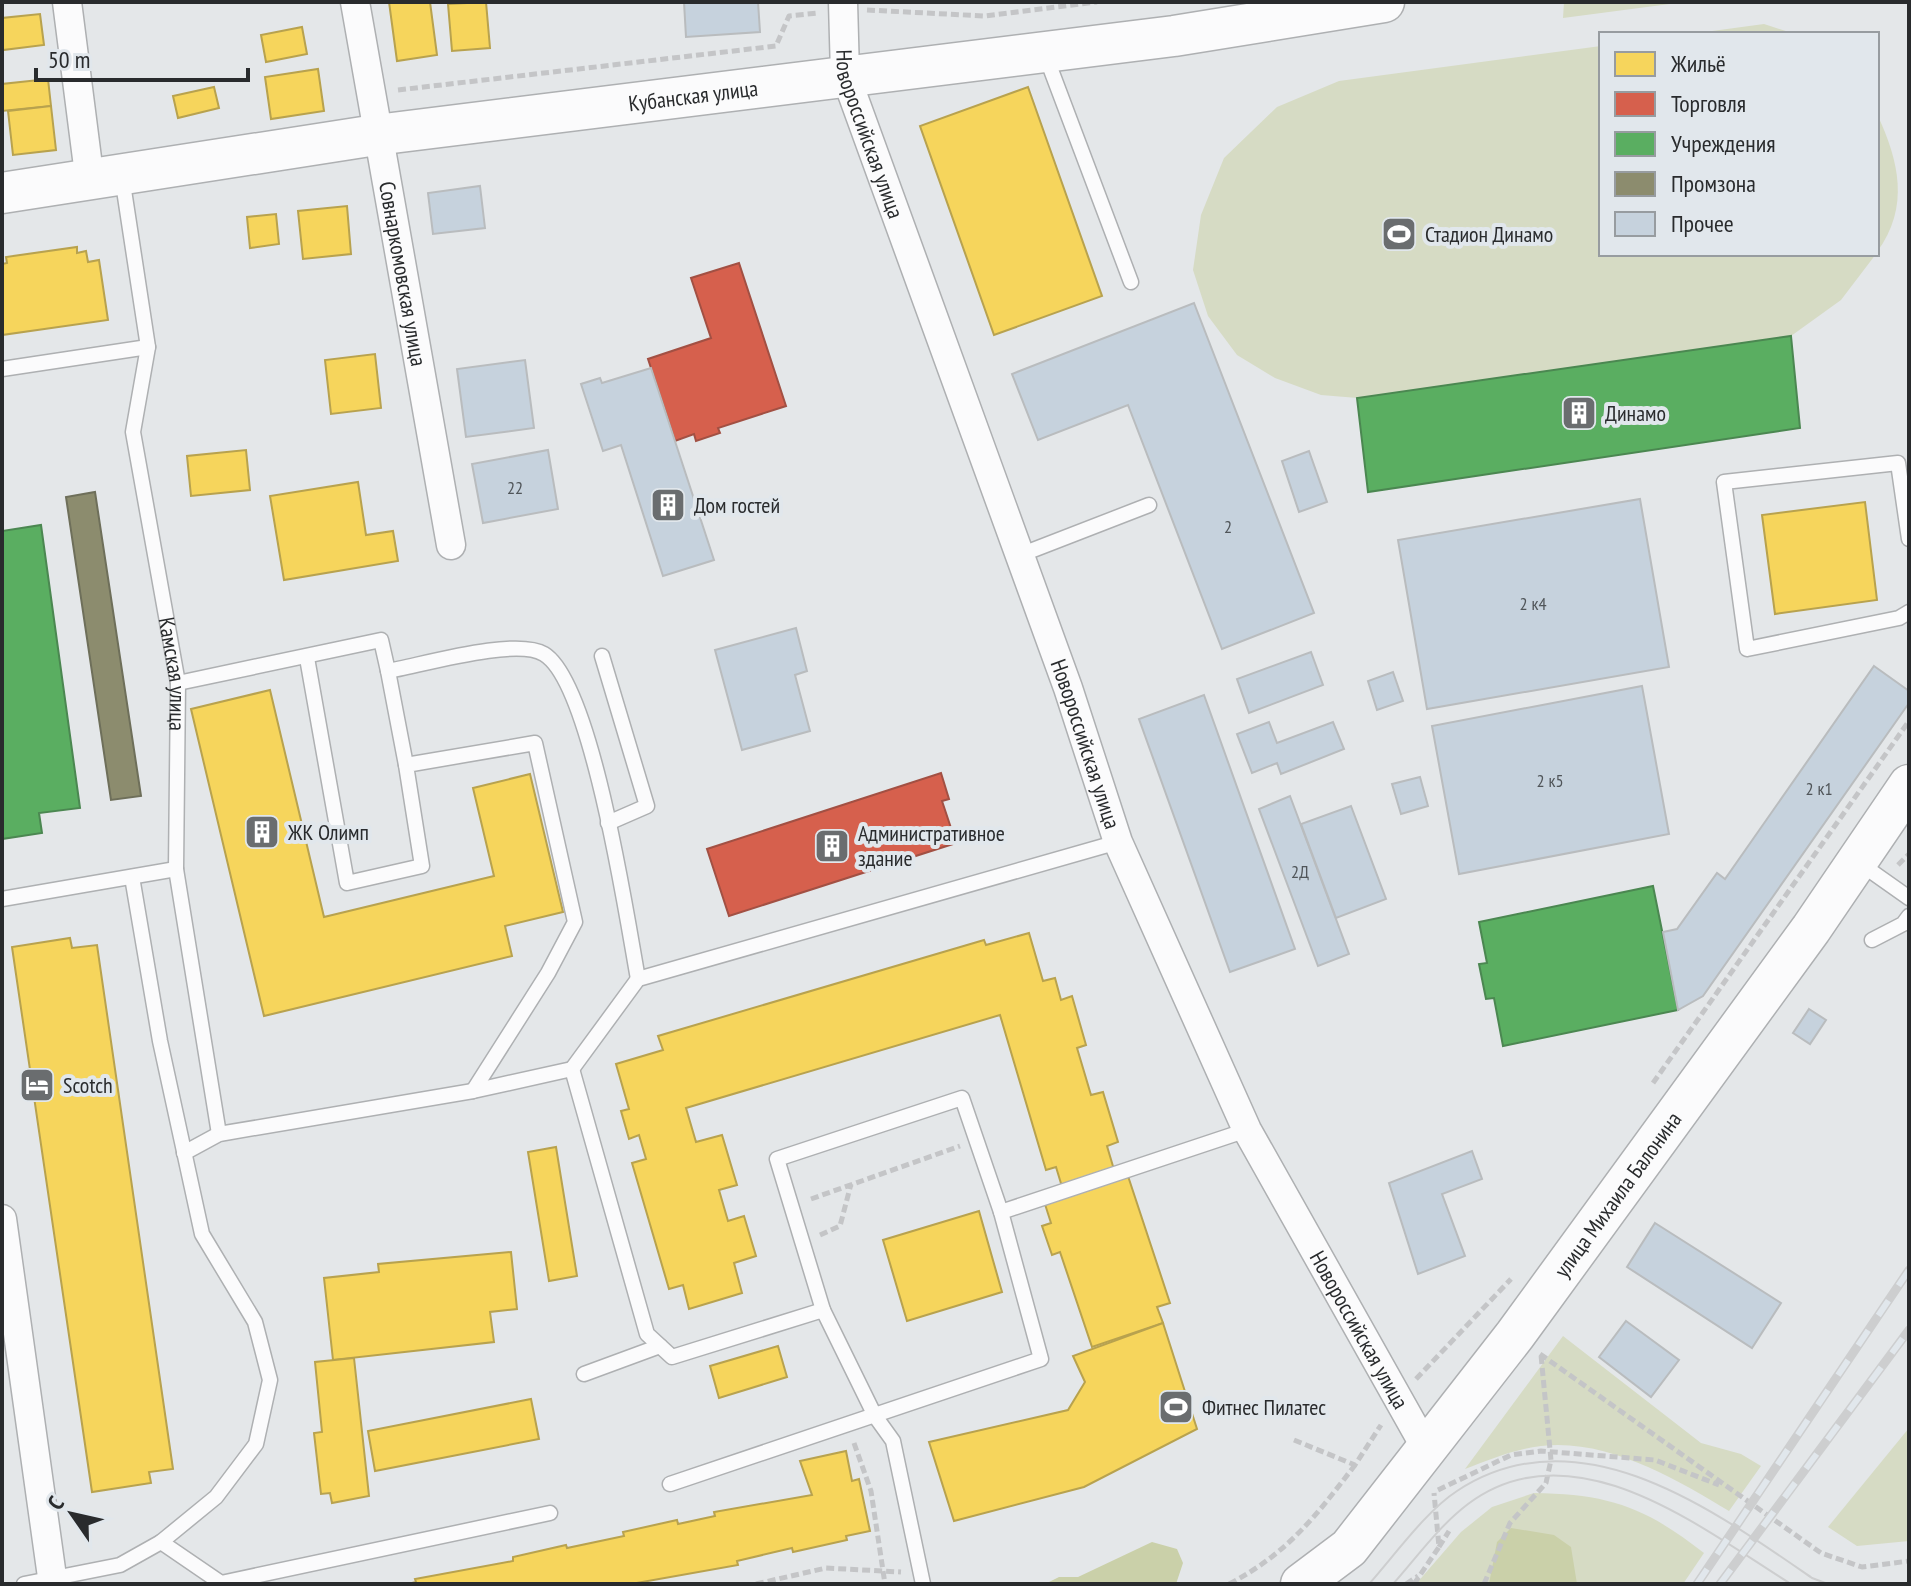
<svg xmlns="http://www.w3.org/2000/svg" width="1911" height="1586" viewBox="0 0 1911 1586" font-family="'PT Sans Narrow',sans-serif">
<rect width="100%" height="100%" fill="#e4e7e9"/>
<g fill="#d6dbc4">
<polygon points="1564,2 1685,2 1563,18"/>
<polygon points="1764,24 1795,34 1690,34"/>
<polygon points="1601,46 1601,254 1876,254 1841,300 1791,336 1382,400 1321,395 1275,378 1237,355 1208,316 1193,270 1201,215 1224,158 1277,107 1339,81"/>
<path d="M1877,114C1899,161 1910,207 1877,252Z"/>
<path d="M1563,1336L1701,1443L1741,1454L1761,1466L1729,1511C1676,1479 1607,1438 1541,1446C1515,1449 1489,1460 1465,1469Z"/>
<polygon points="1909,1428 1909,1541 1857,1546 1828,1527"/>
<path d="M1534,1493C1609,1494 1645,1507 1704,1553L1683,1584H1416L1461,1532L1492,1507Z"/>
</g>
<g fill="#cad0a9">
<polygon points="1511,1528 1554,1535 1571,1547 1577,1584 1489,1584 1497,1542"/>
<polygon points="1152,1542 1177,1549 1183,1563 1176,1584 1045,1584 1059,1577 1078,1577"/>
</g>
<g fill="#f6d55c" stroke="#b8a24e" stroke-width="2">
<polygon points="389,2 430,2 437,55 397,61"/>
<polygon points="486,2 490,48 452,51 448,4"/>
<polygon points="40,14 44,45 3,50 2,18"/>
<polygon points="302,27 307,54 266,62 261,35"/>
<polygon points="318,69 324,111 271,119 265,77"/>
<polygon points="48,79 51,106 2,111 2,84"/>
<polygon points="214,87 219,108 178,118 173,96"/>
<polygon points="1028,87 1102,296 994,335 920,126"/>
<polygon points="51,106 56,150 13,155 8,111"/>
<polygon points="347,206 351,254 303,259 298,211"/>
<polygon points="276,214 279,244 250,248 247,217"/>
<polygon points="77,247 77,253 86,251 88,262 99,260 108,320 2,335 2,264 7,263 6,257"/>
<polygon points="375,354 381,408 331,414 325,360"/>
<polygon points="246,450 250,490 191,496 187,456"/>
<polygon points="358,482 366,535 393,531 398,561 284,580 270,496"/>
<polygon points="1865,502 1877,600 1775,614 1762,515"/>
<polygon points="270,690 324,917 494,876 473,788 530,774 563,912 505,926 512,956 264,1016 191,709"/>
<polygon points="1029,933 1043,981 1055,978 1061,1000 1072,996 1086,1045 1077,1048 1091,1095 1103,1092 1118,1142 1107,1146 1115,1173 1063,1190 1056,1167 1046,1170 1000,1015 686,1108 696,1142 722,1135 737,1185 719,1190 728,1221 744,1216 756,1256 734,1263 742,1293 689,1309 683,1285 669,1289 632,1163 646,1159 639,1135 629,1139 621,1111 629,1109 616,1064 663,1050 658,1036 984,940 986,945"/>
<polygon points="70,938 72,948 97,945 173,1469 149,1472 151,1483 92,1492 12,947"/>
<polygon points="556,1147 577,1276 549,1281 528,1152"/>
<polygon points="1126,1170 1170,1303 1157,1307 1163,1323 1092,1347 1060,1252 1052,1255 1042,1226 1051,1223 1043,1198"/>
<polygon points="979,1211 1002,1292 907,1321 883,1240"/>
<polygon points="511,1252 517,1309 490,1312 494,1342 333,1360 324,1278 379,1272 378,1264"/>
<polygon points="1163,1323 1197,1429 1084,1487 954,1521 929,1442 1068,1410 1085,1382 1073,1356"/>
<polygon points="778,1346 787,1377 719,1398 710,1366"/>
<polygon points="354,1358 369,1496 332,1503 330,1493 321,1494 314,1433 322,1432 315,1362"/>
<polygon points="531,1399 539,1439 375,1471 368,1431"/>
<polygon points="846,1451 852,1481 859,1479 870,1531 846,1536 847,1540 793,1552 792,1548 737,1561 738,1565 631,1584 408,1584 416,1582 415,1579 513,1561 513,1557 566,1545 567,1548 624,1536 623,1532 677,1520 678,1524 715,1516 714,1512 812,1495 800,1461"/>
</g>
<g fill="#d6604d" stroke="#a25043" stroke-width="2">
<polygon points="739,263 786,406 718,428 720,433 696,441 694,434 675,441 648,359 711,338 691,278"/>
<polygon points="941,773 949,799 942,801 956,843 729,916 707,849"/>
</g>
<g fill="#5aae61" stroke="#4b8751" stroke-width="2">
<polygon points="1791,336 1800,428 1368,492 1357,398"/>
<polygon points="41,525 80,808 39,813 42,833 2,839 2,531"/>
<polygon points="1653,886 1678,1010 1503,1046 1494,998 1486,999 1479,964 1487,963 1479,922"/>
</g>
<polygon fill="#8c8c6e" stroke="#6e6f5a" stroke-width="2" points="95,492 141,796 111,800 66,497"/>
<g fill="#c6d2dd" stroke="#b9bcbe" stroke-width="2">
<polygon points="684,2 758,2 760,32 686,37"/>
<polygon points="480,186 485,228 433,234 428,193"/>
<polygon points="1194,303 1314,613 1222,649 1128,405 1038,440 1012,374"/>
<polygon points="525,360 534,428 466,437 457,369"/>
<polygon points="651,368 714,560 663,576 621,445 603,451 581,384 600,378 602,383"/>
<polygon points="548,450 558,509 483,523 472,464"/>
<polygon points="1309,451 1327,502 1299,512 1282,461"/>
<polygon points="1640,499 1669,667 1427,709 1398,540"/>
<polygon points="796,628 807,671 795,675 810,731 742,750 715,650"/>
<polygon points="1311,652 1323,685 1249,713 1237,679"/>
<polygon points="1874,666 1909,691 1909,703 1703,996 1678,1010 1663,932 1677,929 1717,873 1725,879"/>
<polygon points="1393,672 1403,701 1377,710 1368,681"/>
<polygon points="1642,686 1669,834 1459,874 1432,726"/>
<polygon points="1204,695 1295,949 1230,972 1139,719"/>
<polygon points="1269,722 1277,743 1333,722 1344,749 1281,774 1277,763 1252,773 1237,734"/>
<polygon points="1420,777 1428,806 1401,814 1392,784"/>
<polygon points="1290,796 1349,954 1318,966 1259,809"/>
<polygon points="1351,806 1386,899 1336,918 1301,824"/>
<polygon points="1809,1009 1826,1020 1810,1044 1793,1033"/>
<polygon points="1472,1151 1482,1179 1442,1194 1465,1256 1418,1274 1389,1183"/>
<polygon points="1655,1223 1781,1303 1752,1348 1627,1267"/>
<polygon points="1626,1321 1679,1360 1651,1397 1599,1357"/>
</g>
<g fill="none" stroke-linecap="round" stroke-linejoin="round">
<g stroke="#aeb0b2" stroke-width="17">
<g id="service">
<polyline points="1045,54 1131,282"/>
<path id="s1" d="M122,177L148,347L133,432L178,683L176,869L219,1134"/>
<polyline points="2,369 148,347"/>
<polyline points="1909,539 1898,463 1724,482 1747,649 1899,618 1909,612"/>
<polyline points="1020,555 1149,505"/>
<polyline points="602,656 647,806 608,823"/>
<polyline points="307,658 347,883 422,866 406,765 535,743 575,922 548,973 473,1091"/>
<polyline points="388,671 406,765"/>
<path d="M178,683L381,640L388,671C422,665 516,637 544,654C592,683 627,919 638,979"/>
<polyline points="1858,862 1909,898"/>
<polyline points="132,877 160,1041 202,1234 255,1322 270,1380 256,1444 216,1497 161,1542"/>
<polyline points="2,899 176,869"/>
<polyline points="1872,940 1903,924 1909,916"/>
<polyline points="572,1069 638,979 1118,842"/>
<polyline points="184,1153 219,1134 473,1091 572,1069 647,1334 672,1357 823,1310 875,1416 893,1441 923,1584"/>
<polyline points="1001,1212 1247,1130"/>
<polyline points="584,1374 660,1346"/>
<polyline points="670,1484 1041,1359 1001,1212 962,1098 777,1159 823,1310"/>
<polyline points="24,1584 120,1565 161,1542 221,1583 550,1513"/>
</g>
</g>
<g stroke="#aeb0b2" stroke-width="31">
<g id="minor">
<polyline points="67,2 90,182"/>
<path id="s2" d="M355,2L451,545"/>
<path id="s3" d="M843,2L845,74L1068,688L1118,842L1247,1130L1427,1450"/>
<polyline points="2,1219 53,1584"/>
</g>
</g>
<g stroke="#aeb0b2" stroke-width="43">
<g id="secondary">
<path id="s4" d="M2,193L376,135L1174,36L1384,2"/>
<path id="s5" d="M1301,1584L1349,1548L1515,1335L1811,929L1909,785"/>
</g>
</g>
<g stroke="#c4c5c7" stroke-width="5" stroke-dasharray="8 4" stroke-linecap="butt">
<polyline points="867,10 985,16 1097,2"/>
<polyline points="398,90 776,46 789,16 818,13"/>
<polyline points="1898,865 1909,854"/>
<polyline points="1653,1083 1909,721"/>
<polyline points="811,1199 960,1146"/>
<polyline points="820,1235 840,1226 851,1184"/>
<polyline points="1540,1354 1821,1553 1862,1567 1909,1561"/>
<polyline points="1416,1379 1511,1279"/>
<polyline points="1294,1440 1355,1465 1381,1425"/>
<polyline points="854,1443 871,1491 885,1584"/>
<polyline points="1438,1490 1511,1455 1541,1451 1655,1460 1719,1485"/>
<polyline points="1439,1547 1449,1531"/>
<polyline points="756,1584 826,1568 901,1572"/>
<path d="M1229,1584C1287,1554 1316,1516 1355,1465"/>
<polyline points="1406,1584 1418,1576"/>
<polyline points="1414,1584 1439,1547 1434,1493"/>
<polyline points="1484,1584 1510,1523 1546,1483 1551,1460 1541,1355"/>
</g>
<use href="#service" stroke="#fbfbfc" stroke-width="14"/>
<use href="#minor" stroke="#fbfbfc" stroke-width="28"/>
<use href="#secondary" stroke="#fbfbfc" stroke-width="40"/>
<g stroke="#cdcecf" stroke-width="2">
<path d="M1369,1584C1394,1556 1426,1511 1457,1491C1578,1411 1712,1509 1812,1578L1828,1584"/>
<path d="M1393,1584C1417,1557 1439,1526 1468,1504C1573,1425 1701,1528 1791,1584"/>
</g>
<g stroke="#cdcecf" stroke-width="9">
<g id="rail">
<polyline points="1697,1584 1909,1270"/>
<polyline points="1720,1584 1909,1330"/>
</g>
</g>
<use href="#rail" stroke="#e1e7ec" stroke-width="6" stroke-dasharray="18" stroke-linecap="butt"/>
</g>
<defs>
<g id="stadium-square" transform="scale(1.8)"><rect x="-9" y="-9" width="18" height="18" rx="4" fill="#6a6d6f" stroke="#e1e7ec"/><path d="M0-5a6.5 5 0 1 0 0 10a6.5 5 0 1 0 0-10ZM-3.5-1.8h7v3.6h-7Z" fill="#fff"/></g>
<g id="building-square" transform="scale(1.8)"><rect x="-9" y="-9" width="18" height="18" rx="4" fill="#6a6d6f" stroke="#e1e7ec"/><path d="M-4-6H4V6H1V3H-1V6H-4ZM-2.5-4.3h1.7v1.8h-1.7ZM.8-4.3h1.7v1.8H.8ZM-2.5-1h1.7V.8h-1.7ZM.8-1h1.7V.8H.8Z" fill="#fff"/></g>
<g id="hotel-square" transform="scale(1.8)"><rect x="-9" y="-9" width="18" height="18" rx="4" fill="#6a6d6f" stroke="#e1e7ec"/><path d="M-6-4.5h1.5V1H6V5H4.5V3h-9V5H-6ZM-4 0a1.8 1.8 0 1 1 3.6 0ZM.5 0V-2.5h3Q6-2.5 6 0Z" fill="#fff"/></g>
</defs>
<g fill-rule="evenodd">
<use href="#stadium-square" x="1399" y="234"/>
<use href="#building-square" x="1579" y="413"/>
<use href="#building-square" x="668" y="505"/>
<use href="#building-square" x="262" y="832"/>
<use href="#building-square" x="832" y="846"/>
<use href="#hotel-square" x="37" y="1085"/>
<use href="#stadium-square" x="1176" y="1407"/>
</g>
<g text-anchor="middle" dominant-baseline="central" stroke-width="8" stroke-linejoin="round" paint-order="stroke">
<g font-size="18" fill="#505559">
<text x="515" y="487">22</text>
<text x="1228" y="526">2</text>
<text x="1533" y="603">2 к4</text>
<text x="1550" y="780">2 к5</text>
<text x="1819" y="788">2 к1</text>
<text x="1300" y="871">2Д</text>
</g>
<g font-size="22" fill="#292b2d" stroke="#e1e7ec">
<text stroke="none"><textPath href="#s4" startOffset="698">Кубанская улица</textPath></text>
<text stroke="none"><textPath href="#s3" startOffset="136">Новороссийская улица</textPath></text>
<text stroke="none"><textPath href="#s2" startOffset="276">Совнаркомовская улица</textPath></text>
<text stroke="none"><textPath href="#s1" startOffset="504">Камская улица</textPath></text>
<text stroke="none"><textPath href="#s3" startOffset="784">Новороссийская улица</textPath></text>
<text stroke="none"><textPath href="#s5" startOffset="504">улица Михаила Балонина</textPath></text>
<text stroke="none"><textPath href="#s3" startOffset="1432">Новороссийская улица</textPath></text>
</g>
<g font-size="22" fill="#292b2d" stroke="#e1e7ec" text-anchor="start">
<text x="1425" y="234">Стадион Динамо</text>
<text x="1605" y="413">Динамо</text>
<text x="694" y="505">Дом гостей</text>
<text x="288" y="832">ЖК Олимп</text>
<text x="858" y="833">Административное<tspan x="858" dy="25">здание</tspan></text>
<text x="63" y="1085">Scotch</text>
<text x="1202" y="1407">Фитнес Пилатес</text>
</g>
</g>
<rect width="1911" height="1586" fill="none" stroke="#292b2d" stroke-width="8"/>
<rect x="1599" y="32" width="280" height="224" fill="#e1e7ec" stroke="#979ca0" stroke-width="2"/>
<rect x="1615" y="52" width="40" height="24" fill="#f6d55c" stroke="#979ca0" stroke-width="2"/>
<text x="1671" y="72" font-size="24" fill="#292b2d">Жильё</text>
<rect x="1615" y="92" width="40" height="24" fill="#d6604d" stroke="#979ca0" stroke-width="2"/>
<text x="1671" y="112" font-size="24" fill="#292b2d">Торговля</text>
<rect x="1615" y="132" width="40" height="24" fill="#5aae61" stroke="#979ca0" stroke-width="2"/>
<text x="1671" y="152" font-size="24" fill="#292b2d">Учреждения</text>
<rect x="1615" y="172" width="40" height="24" fill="#8c8c6e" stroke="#979ca0" stroke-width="2"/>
<text x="1671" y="192" font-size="24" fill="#292b2d">Промзона</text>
<rect x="1615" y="212" width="40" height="24" fill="#c6d2dd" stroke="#979ca0" stroke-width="2"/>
<text x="1671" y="232" font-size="24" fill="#292b2d">Прочее</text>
<g transform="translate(72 1514) rotate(304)" stroke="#e1e7ec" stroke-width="6" paint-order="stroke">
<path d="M0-6L14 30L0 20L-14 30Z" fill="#292b2d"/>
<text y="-12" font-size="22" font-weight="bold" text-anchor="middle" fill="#292b2d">С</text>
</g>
<path d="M36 68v12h212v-12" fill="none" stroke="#292b2d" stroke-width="4"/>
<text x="48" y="68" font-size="24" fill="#292b2d" stroke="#e1e7ec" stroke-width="6" paint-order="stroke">50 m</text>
</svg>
